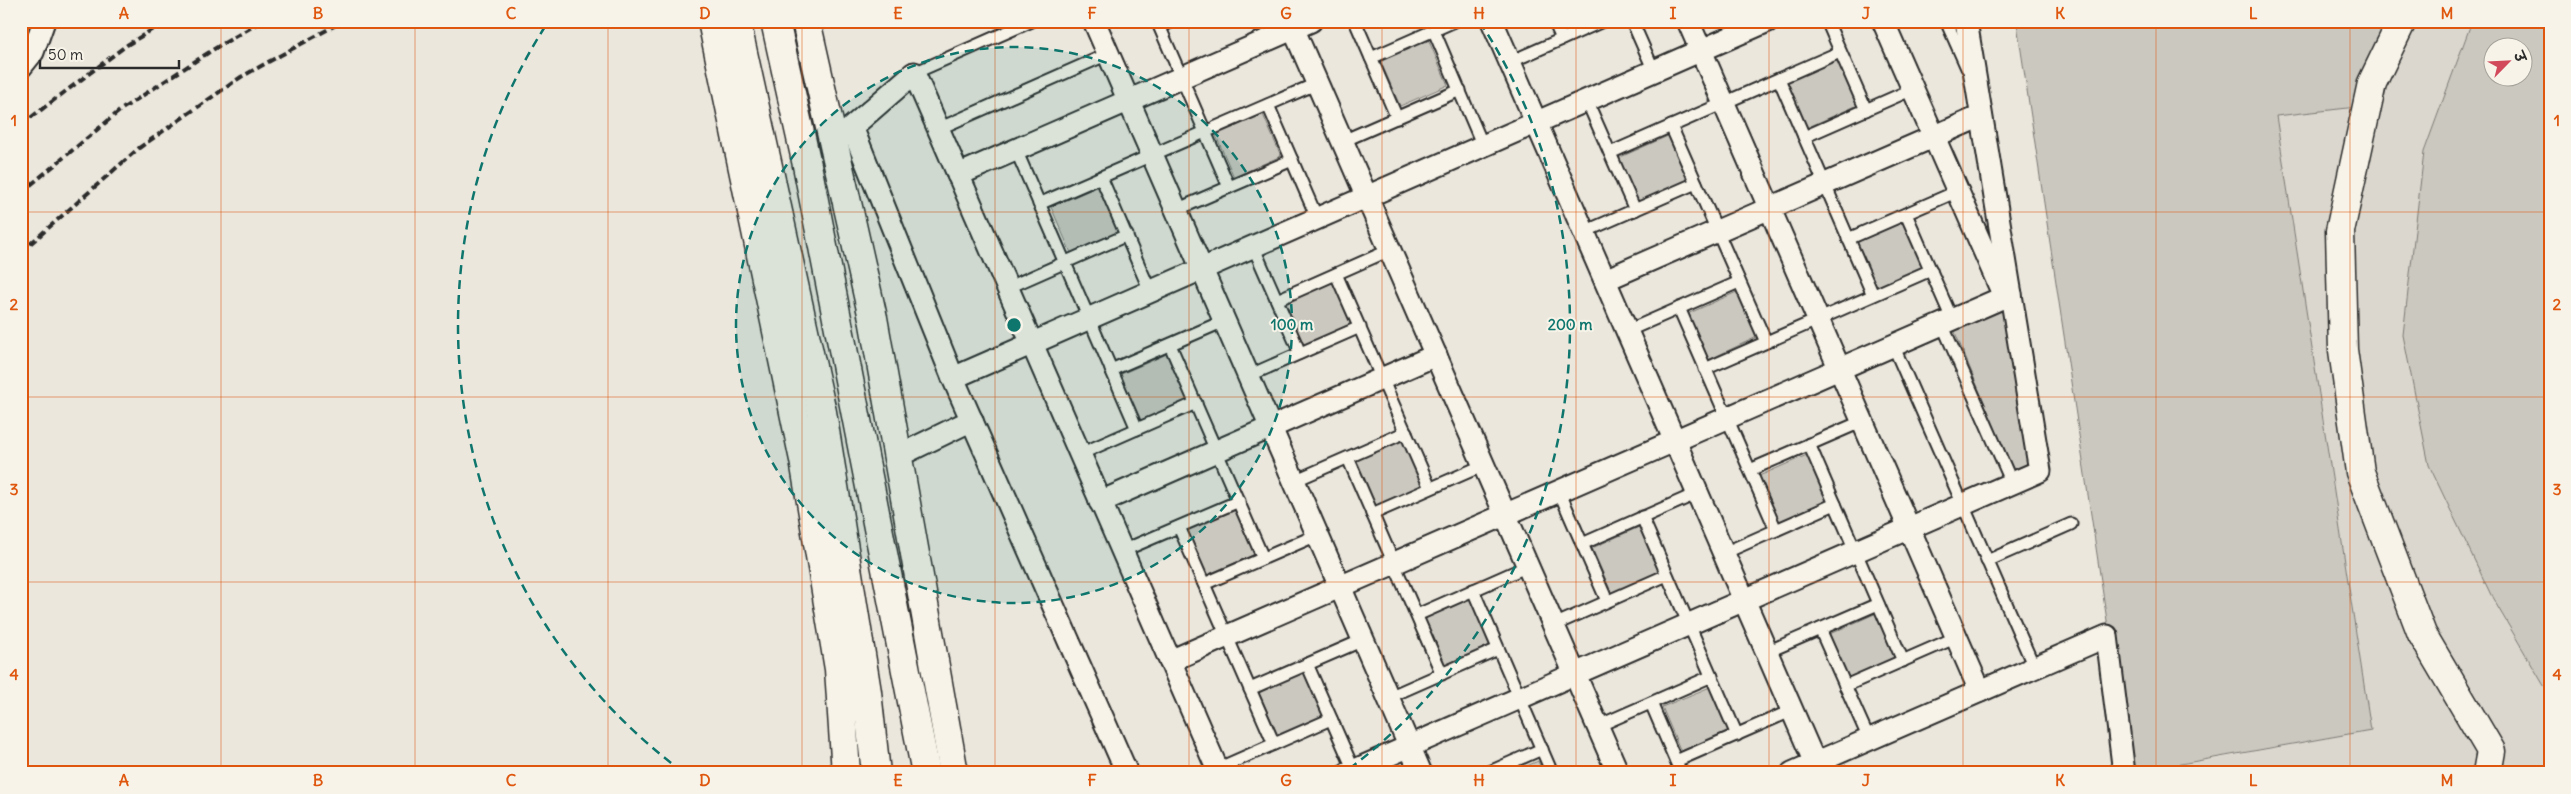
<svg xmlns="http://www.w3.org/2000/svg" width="2571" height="794" viewBox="0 0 2571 794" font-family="Delius,'Playpen Sans Deva',sans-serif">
<rect width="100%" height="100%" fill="#ebe7dd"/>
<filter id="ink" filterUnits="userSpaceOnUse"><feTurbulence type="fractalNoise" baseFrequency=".02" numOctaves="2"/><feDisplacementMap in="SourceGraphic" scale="10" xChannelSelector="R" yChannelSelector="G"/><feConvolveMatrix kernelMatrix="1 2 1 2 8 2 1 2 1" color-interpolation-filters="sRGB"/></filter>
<g filter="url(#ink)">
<polygon fill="#dbd7ce" points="2398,21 2472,21 2424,152 2492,597 2550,696 2550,773 2138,773 2371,730 2276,116 2356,107"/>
<g fill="#cbc8bf" stroke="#7b7a75" fill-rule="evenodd">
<polygon points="1561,21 1588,21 1565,31"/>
<polygon points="2036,21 2398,21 2357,107 2276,116 2371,730 2130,773 2017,24"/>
<path d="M2472,21H2550V696L2492,597L2429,465L2403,335L2424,152ZM2494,48H2524V78H2494Z"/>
<polygon points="1428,39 1448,85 1400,106 1380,60"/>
<polygon points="1837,59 1858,105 1804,129 1783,84"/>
<polygon points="1261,110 1281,156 1234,177 1214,131"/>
<polygon points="1670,135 1690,180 1636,204 1616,159"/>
<polygon points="1099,186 1119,232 1071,253 1051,207"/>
<polygon points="1907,220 1927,266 1873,290 1853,244"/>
<polygon points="1332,281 1352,327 1305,347 1284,301"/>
<polygon points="1739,291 1759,336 1706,361 1685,315"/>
<polygon points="2008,306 2033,467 2015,476 1954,330"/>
<polygon points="1167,354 1187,400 1140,421 1119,375"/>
<polygon points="1403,440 1423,486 1375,507 1355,460"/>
<polygon points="1807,455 1827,501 1779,522 1759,476"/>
<polygon points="1235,508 1255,554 1207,575 1187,528"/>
<polygon points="1639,527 1659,573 1612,594 1592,548"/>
<polygon points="1470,599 1490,645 1442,666 1422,620"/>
<polygon points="1879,612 1899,657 1845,681 1825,636"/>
<polygon points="1306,671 1326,717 1279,738 1258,691"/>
<polygon points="1710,687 1729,733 1682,754 1662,707"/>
<polygon points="1538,761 1543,773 1511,773"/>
</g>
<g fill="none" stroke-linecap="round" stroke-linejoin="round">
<g stroke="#2b2b2b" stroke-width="15">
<g id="service">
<polyline points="1157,21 1229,187"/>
<polyline points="1355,21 1397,118"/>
<polyline points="1554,21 1562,39"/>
<polyline points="1632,21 1654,71"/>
<polyline points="1827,21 1866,110"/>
<polyline points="1946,21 1967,68"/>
<polyline points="1160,27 1173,21"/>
<polyline points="1434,31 1483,146"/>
<polyline points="1371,58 1455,21"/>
<polyline points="1510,62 1603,21"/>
<polyline points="914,73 1032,21"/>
<polyline points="1779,79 1873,295"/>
<polyline points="1587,101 1635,210"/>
<polyline points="1268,105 1317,218"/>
<polyline points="1671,126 1766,342"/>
<polyline points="938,129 1108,54"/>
<polyline points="1804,137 1913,89"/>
<polyline points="1343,141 1460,90"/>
<polyline points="1016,150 1137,429"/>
<polyline points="1610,153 1840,52"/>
<polyline points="1101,177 1150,291"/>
<polyline points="1039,204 1318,83"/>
<polyline points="1176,210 1292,160"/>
<polyline points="1906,214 1952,319"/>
<polyline points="1584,232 1696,183"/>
<polyline points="1848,239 1958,191"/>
<polyline points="1253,246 1300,353"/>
<polyline points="1336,274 1430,488"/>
<polyline points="1007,288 1127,235"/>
<polyline points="1277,300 1390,250"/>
<polyline points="1679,308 1776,530"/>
<polyline points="1942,324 2012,483"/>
<polyline points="1627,331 1739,282"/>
<polyline points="1170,345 1263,558"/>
<polyline points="1893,345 2034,667"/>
<polyline points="1705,369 1931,270"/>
<polyline points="1111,370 1224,321"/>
<polyline points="1248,376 1360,327"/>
<polyline points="1809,444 1903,661"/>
<polyline points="1080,454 1196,403"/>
<polyline points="1348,458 1442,674"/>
<polyline points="1750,470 1863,421"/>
<polyline points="1294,481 1406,432"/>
<polyline points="1559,491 1607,601"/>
<polyline points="1372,514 1484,465"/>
<polyline points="1642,517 1737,735"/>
<polyline points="1179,527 1274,744"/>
<polyline points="1582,544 1698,493"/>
<polyline points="1122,551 1239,501"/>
<polyline points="1724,553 1835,504"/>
<polyline points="1987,561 2071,524"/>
<polyline points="1204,584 1317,535"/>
<polyline points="1473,590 1552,773"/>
<polyline points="1417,615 1528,566"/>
<polyline points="1554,625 1667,575"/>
<polyline points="1820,629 1869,739"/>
<polyline points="1767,652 1878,604"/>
<polyline points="1307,664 1355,773"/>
<polyline points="1845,686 1957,637"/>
<polyline points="1250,689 1363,640"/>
<polyline points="1389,697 1498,649"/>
<polyline points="1651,703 1681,773"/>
<polyline points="1598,726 1712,676"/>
<polyline points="1676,761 1793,710"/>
<polyline points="1217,769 1331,719"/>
<polyline points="1487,773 1542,749"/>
</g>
</g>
<g stroke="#2b2b2b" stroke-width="25">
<g id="minor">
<polyline points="1094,21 1421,773"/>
<polyline points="1290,21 1618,773"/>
<polyline points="1492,21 1815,763"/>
<polyline points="1688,21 1980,691"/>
<polyline points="1883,21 2003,294"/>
<polyline points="21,67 33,52 44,21"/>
<polyline points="958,175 1311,21"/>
<polyline points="1605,280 1981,116"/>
<polyline points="953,378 1768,21"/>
<polyline points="898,456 972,420"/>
<polyline points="1100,502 1436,355"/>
<polyline points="1170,661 2011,294"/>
<polyline points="1127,773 953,378 852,127 914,73 1219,773"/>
<polyline points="1348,773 2040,471 1966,21"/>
<polyline points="1792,773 2107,636 2124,773"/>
</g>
</g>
<g stroke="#2b2b2b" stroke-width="31">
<g id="tertiary">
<polyline points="712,21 804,460 839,669 846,773"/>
<polyline points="736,21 822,412 867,692 876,773"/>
<polyline points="775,21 807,165 926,773"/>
<polyline points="806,21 873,318 954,773"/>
<polyline points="2402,21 2372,83 2340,231 2343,350 2360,472 2422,634 2491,751 2487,773"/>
</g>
</g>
<use href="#service" stroke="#f7f3e8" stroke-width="11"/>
<use href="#minor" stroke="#f7f3e8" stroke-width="21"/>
<use href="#tertiary" stroke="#f7f3e8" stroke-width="28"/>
<g stroke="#2b2b2b" stroke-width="4" stroke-dasharray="8 4" stroke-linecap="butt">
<polyline points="21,125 127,45 166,21"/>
<polyline points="21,193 122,109 214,49 262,21"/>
<polyline points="21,252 139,148 241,77 343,21"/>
</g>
</g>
</g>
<path fill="none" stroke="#df570e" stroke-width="1" stroke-opacity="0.55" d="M221,21V773M415,21V773M608,21V773M802,21V773M995,21V773M1189,21V773M1382,21V773M1576,21V773M1769,21V773M1963,21V773M2156,21V773M2350,21V773M21,212H2550M21,397H2550M21,582H2550"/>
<circle cx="1014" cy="325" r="278" fill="#0f766e" fill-opacity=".12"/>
<g fill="none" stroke="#0f766e" stroke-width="2.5" stroke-dasharray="9 6">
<circle cx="1014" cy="325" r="278"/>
<path d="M683 772A556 556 0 0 1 548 22M1480 22A556 556 0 0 1 1345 772"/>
</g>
<circle cx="1014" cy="325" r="8" fill="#0f766e" stroke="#f7f3e8" stroke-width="2.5"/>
<g font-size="15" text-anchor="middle" font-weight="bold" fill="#0f766e" stroke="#f7f3e8" stroke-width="4" stroke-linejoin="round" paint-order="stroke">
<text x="1292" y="330">100 m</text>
<text x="1570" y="330">200 m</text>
</g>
<rect width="2571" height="794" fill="none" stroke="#f7f3e8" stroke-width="55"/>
<g transform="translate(2508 62) rotate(66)"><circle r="24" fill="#f7f3e8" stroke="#a5a39c"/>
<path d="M0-4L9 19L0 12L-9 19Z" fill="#d1495b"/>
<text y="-8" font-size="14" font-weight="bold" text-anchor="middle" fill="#2b2b2b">उ</text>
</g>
<path d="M40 60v8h139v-8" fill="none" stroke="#2b2b2b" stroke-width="2.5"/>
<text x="48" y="60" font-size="15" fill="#2b2b2b" stroke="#f7f3e8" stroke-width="4" paint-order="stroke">50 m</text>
<rect x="28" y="28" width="2516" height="738" fill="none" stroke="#df570e" stroke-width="2"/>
<g font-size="16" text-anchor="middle" font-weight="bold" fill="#df570e">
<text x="124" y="19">A</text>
<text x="318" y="19">B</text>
<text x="511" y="19">C</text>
<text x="705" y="19">D</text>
<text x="898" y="19">E</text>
<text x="1092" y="19">F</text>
<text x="1286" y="19">G</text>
<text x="1479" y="19">H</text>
<text x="1673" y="19">I</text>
<text x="1866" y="19">J</text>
<text x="2060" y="19">K</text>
<text x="2253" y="19">L</text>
<text x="2447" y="19">M</text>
<text x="14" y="126">1</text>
<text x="2557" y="126">1</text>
<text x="14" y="310">2</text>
<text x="2557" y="310">2</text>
<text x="14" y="495">3</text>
<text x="2557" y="495">3</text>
<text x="14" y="680">4</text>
<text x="2557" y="680">4</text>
<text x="124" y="786">A</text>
<text x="318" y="786">B</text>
<text x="511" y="786">C</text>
<text x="705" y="786">D</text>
<text x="898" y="786">E</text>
<text x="1092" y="786">F</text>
<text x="1286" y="786">G</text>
<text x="1479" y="786">H</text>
<text x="1673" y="786">I</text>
<text x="1866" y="786">J</text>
<text x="2060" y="786">K</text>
<text x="2253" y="786">L</text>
<text x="2447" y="786">M</text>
</g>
</svg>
